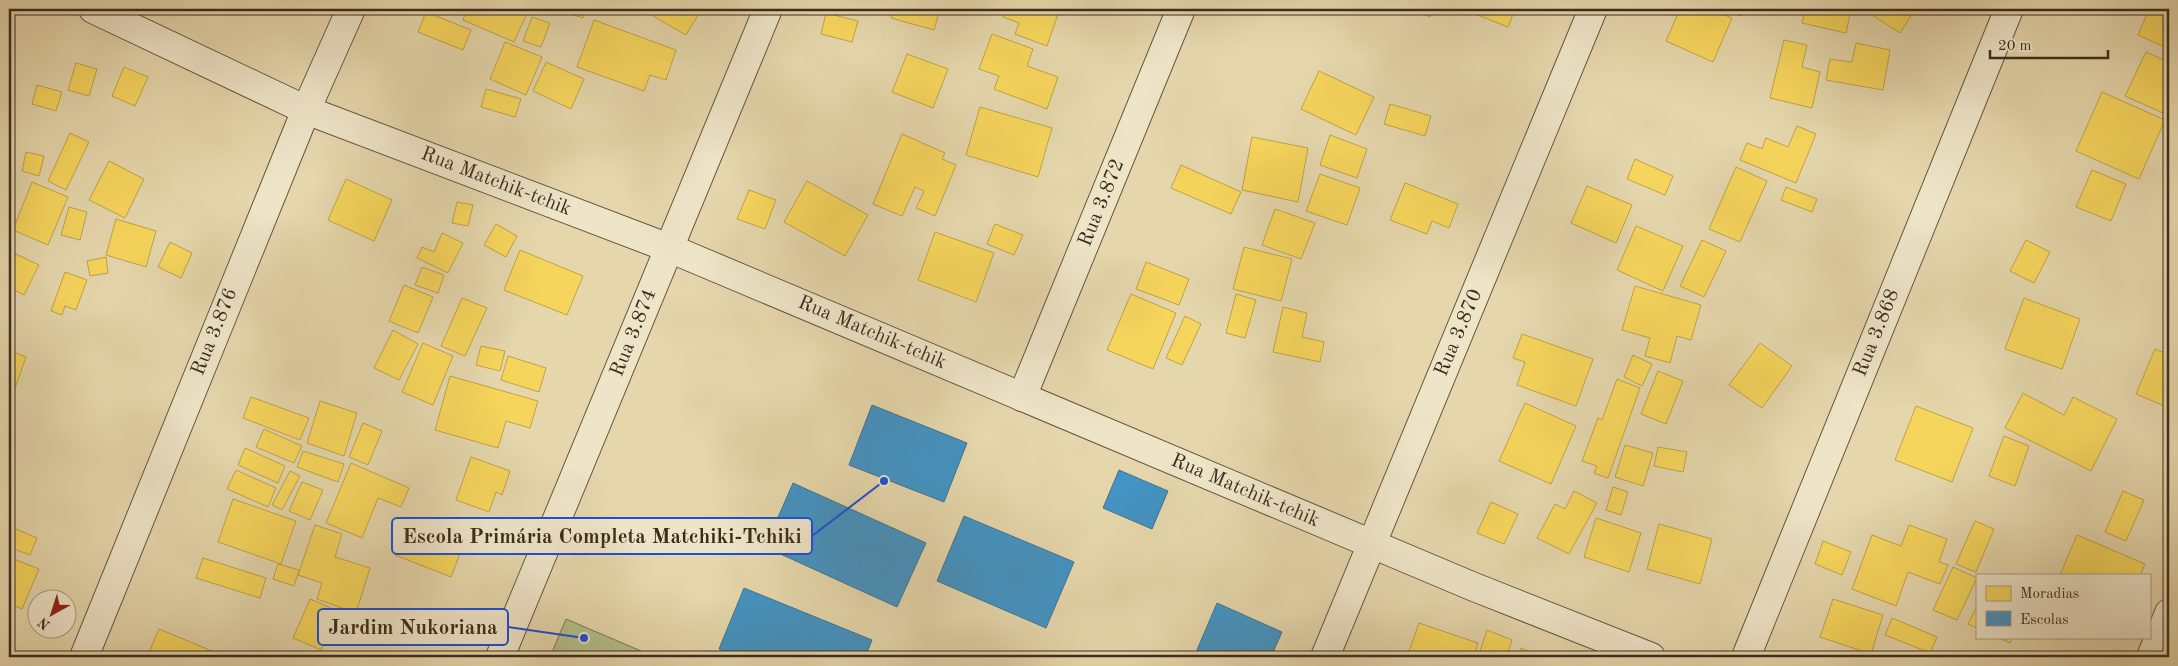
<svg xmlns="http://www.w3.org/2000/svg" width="2178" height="666" viewBox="0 0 2178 666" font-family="'Old Standard TT',serif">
<rect width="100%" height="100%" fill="#e5d6ab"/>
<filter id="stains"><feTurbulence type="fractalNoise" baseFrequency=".004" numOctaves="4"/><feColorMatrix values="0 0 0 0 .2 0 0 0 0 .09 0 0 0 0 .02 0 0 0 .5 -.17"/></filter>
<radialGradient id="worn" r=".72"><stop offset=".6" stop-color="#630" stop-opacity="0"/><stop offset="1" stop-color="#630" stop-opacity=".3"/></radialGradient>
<polygon fill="#b4be89" stroke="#787652" points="566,619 655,657 550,657"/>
<g fill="#f6d55c" stroke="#bea349">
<polygon points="467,9 529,9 514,42 463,20"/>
<polygon points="555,9 586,9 583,18"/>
<polygon points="651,9 688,9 698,15 686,35 648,13"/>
<polygon points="894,9 940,9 934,30 891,18"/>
<polygon points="1006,9 1043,9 1058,14 1047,46 1015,34 1019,23 1003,17"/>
<polygon points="1412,9 1434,9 1430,17"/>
<polygon points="1471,9 1515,9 1508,27 1470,12"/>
<polygon points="1680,9 1709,9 1732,18 1713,62 1666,41"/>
<polygon points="1726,9 1745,9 1741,16"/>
<polygon points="1805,9 1851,9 1846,33 1802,23"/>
<polygon points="1876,9 1899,9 1911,16 1900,33 1872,15"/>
<polygon points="2149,9 2169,9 2169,49 2138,35"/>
<polygon points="426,12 471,30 463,50 418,32"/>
<polygon points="826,13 858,21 852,42 821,34"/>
<polygon points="532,17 550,23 541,47 523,41"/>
<polygon points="594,20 676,50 666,80 650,75 644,91 577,67"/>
<polygon points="992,34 1033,49 1027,66 1058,77 1047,109 994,89 999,76 979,69"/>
<polygon points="1784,40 1807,45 1802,67 1820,72 1812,108 1770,98"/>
<polygon points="505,42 542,57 526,95 490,79"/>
<polygon points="1856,43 1890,50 1883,90 1826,80 1830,59 1852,62"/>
<polygon points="2146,52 2169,62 2169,100 2163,113 2125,96"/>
<polygon points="907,54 948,69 933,108 892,92"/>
<polygon points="546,62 584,79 571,109 533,91"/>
<polygon points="76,63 97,69 89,96 68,90"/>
<polygon points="124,67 148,77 135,106 112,96"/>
<polygon points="1319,71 1374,97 1356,135 1301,109"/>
<polygon points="37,85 62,92 56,111 32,104"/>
<polygon points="486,89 521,99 515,117 481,107"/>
<polygon points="2102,92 2165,120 2139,179 2076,151"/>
<polygon points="1390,104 1431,116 1425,136 1384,124"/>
<polygon points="980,107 1052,128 1038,177 966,155"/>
<polygon points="1797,126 1816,134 1796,183 1740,160 1747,143 1762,149 1766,138 1788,147"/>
<polygon points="70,133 89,142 66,190 48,181"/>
<polygon points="902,134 945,153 942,159 956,165 935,216 916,208 924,191 915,187 902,216 873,204"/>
<polygon points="1330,135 1367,149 1357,178 1320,165"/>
<polygon points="1252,137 1308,148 1298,202 1242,190"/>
<polygon points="26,152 44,156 39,176 22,171"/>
<polygon points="1635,159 1673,176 1665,195 1627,179"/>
<polygon points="109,161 144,179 125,218 89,200"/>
<polygon points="1181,165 1241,192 1231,214 1171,188"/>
<polygon points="1736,167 1767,181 1740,242 1709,229"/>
<polygon points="2092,170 2126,184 2111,221 2076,207"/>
<polygon points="1320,174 1360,188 1347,225 1306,211"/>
<polygon points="346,179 392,200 374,241 328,220"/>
<polygon points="807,181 868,215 845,256 784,222"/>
<polygon points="32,182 68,197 48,245 13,230"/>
<polygon points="1405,183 1458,204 1449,228 1432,221 1427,234 1390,220"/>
<polygon points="1587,186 1632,205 1616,243 1571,223"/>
<polygon points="1786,187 1817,199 1812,212 1781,200"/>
<polygon points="749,190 776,200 765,229 737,219"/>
<polygon points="457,202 473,205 468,226 452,223"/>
<polygon points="69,207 87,212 80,240 61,235"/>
<polygon points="1275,209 1315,223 1301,259 1262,245"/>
<polygon points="116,219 156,231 146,267 106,255"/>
<polygon points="496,224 517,236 506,257 484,245"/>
<polygon points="995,224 1023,235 1014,255 987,244"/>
<polygon points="1636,226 1683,246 1663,291 1617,270"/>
<polygon points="935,232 994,253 976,302 918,280"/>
<polygon points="442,233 463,243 448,273 417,258 422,247 434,252"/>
<polygon points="1702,240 1726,251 1704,297 1680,286"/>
<polygon points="2026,240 2050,252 2034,283 2010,271"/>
<polygon points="170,242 192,253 181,278 158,267"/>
<polygon points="1244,247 1292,259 1281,301 1233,289"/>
<polygon points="520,250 583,276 567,315 504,290"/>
<polygon points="16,254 39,265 24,295 9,287 9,269"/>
<polygon points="106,257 108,273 90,276 87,261"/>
<polygon points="1146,262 1189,279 1179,305 1136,289"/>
<polygon points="422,267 444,275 438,293 415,285"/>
<polygon points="65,272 87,280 76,310 65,306 62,315 51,311"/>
<polygon points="404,285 433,297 418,333 389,321"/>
<polygon points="1635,286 1701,305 1691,340 1677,336 1670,363 1645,356 1650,338 1622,330"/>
<polygon points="1131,294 1176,313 1153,369 1107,350"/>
<polygon points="1236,294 1256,300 1245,338 1226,333"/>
<polygon points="462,298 487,308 465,356 441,346"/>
<polygon points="2024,298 2080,319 2062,369 2005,349"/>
<polygon points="1283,307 1307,313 1302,337 1324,342 1320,362 1273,352"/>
<polygon points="1185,316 1201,324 1182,365 1166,358"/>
<polygon points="393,330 418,344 399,380 374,368"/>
<polygon points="1522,334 1593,359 1576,406 1517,385 1525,362 1513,358"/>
<polygon points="423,343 453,356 433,405 402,392"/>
<polygon points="1760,343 1792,366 1762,408 1729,385"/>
<polygon points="481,346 505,351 500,371 476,365"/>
<polygon points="2155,349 2169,355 2169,408 2136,394"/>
<polygon points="9,350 26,357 13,394 9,393"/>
<polygon points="1633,355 1652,364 1642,386 1624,377"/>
<polygon points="508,356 546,368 539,392 501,380"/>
<polygon points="1658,371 1683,381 1666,424 1641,414"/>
<polygon points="450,376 538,401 530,428 506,421 498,448 435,430"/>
<polygon points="1617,379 1640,388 1608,478 1594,473 1597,466 1582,461 1598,418 1602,420"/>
<polygon points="2023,393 2064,415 2073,397 2117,419 2091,471 2005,428"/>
<polygon points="251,397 309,418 300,440 243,418"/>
<polygon points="320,401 357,413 344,456 307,443"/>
<polygon points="1525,403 1576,426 1551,484 1499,461"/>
<polygon points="1916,406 1973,428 1952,482 1895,460"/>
<polygon points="363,423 382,431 368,465 349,457"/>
<polygon points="264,429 302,446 294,463 256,447"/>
<polygon points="2004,436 2029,446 2015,486 1989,476"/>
<polygon points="1625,445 1653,453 1643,486 1615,477"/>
<polygon points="1658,447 1687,452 1683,472 1654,466"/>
<polygon points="245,448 285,466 278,483 238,465"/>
<polygon points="303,451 344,464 338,482 297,467"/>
<polygon points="471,457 510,471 502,495 496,492 489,512 456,500"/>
<polygon points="351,463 409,488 401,507 378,498 362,538 326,523"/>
<polygon points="236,470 276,488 268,507 227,489"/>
<polygon points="290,471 300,476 282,510 272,505"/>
<polygon points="302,482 323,490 310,520 289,511"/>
<polygon points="1613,487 1628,492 1621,515 1606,510"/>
<polygon points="1574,491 1597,503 1569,554 1537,538 1555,504 1565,509"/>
<polygon points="2123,491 2144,500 2126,541 2105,532"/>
<polygon points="233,499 296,521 281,564 218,542"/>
<polygon points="1491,502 1518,514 1504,544 1477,533"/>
<polygon points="409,518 465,540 451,577 395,555"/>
<polygon points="1596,518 1641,533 1629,572 1584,557"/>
<polygon points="1975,521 1994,529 1976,572 1956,564"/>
<polygon points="1659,524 1712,539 1700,584 1647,569"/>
<polygon points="315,525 342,534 335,557 370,568 356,613 317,599 322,583 298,575"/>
<polygon points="1909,525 1947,539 1939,562 1948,565 1940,584 1908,572 1896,606 1852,589 1872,535 1901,546"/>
<polygon points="9,526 37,538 30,555 9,547"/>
<polygon points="2077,535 2145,564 2140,575 2060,575"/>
<polygon points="1823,541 1851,552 1842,575 1815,564"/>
<polygon points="9,557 39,569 22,609 9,603"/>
<polygon points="203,558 266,578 260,598 196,578"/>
<polygon points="278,564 299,570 294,586 273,579"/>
<polygon points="1953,567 1977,578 1957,620 1933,610"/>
<polygon points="310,599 338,611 321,650 293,638"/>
<polygon points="1833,599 1883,615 1871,654 1820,637"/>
<polygon points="1977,606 1977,628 1968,624"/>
<polygon points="1892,618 1937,637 1930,653 1885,635"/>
<polygon points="1419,623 1478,643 1473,657 1407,657"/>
<polygon points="159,629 224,656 223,657 147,657"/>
<polygon points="1487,630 1512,640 1506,657 1478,657"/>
<polygon points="1997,637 2013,637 2010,643"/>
<polygon points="1521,648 1542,657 1517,657"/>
<polygon points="606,652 624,657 604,657"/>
</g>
<g fill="#4393c3" stroke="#417491">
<polygon points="872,405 967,443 944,502 849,465"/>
<polygon points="1119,470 1168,491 1152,529 1103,508"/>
<polygon points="793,483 926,543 897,607 765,547"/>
<polygon points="964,516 1074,562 1046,628 937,581"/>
<polygon points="744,588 872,640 865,657 740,657 719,649"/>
<polygon points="1217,603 1282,632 1271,657 1194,657"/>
</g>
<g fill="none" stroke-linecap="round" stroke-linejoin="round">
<g stroke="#665740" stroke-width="30">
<g id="street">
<polyline points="93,9 306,110 669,248 1474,587 1651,657"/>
<polyline points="1022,397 1181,9"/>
<polyline points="84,657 306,110 351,9"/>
<polyline points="500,657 768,9"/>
<polyline points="1325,657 1593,9"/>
<polyline points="1746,657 2009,9"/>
<polyline points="2151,657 2169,613"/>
</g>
</g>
<use href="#street" stroke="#eee4c8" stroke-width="28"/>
</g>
<g text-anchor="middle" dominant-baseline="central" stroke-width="5" stroke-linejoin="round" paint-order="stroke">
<g font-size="20" fill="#3b2d1c" stroke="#eee4c8">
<text transform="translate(496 182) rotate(21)">Rua Matchik-tchik</text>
<text transform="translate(1102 203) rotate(-68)">Rua 3.872</text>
<text transform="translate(215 332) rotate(-68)">Rua 3.876</text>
<text transform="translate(634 333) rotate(-68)">Rua 3.874</text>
<text transform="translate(872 333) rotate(23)">Rua Matchik-tchik</text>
<text transform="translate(1459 333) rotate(-67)">Rua 3.870</text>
<text transform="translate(1877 333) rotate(-68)">Rua 3.868</text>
<text transform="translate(1245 491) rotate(23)">Rua Matchik-tchik</text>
</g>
</g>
<path fill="none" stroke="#1d4ed8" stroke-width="2" d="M884 481L812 536M584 638L508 627"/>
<g fill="#1d4ed8" stroke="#eee4c8" stroke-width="2">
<circle cx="884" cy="481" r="5"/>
<circle cx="584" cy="638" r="5"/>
</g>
<g fill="#eee4c8" stroke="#1d4ed8" stroke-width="2">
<rect x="392" y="518" width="420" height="36" rx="5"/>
<rect x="318" y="609" width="190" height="36" rx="5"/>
</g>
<g font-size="21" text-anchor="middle" font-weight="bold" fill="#3b2d1c">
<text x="602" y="543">Escola Primária Completa Matchiki-Tchiki</text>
<text x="413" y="634">Jardim Nukoriana</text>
</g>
<rect width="2178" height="666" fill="none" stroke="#e5d6ab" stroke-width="30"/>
<rect x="10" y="10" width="2158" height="646" fill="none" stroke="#3b2d1c" stroke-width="2.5"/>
<rect x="15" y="15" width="2148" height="636" fill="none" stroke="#3b2d1c"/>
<rect x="1976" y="574" width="175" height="65" fill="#eee4c8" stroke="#a69b83"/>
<rect x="1986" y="586" width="25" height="15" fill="#f6d55c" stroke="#a69b83"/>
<text x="2020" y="598" font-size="15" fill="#3b2d1c">Moradias</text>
<rect x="1986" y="611" width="25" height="15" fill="#4393c3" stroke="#a69b83"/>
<text x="2020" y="624" font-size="15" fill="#3b2d1c">Escolas</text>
<g transform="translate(52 614) rotate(219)"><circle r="24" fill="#eee4c8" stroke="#a69b83"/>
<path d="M0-4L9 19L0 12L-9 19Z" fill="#8f2418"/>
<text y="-8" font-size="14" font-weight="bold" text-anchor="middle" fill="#3b2d1c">N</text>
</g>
<path d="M1990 50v8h118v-8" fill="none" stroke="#3b2d1c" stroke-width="2.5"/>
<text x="1998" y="50" font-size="15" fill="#3b2d1c" stroke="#eee4c8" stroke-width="4" paint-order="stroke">20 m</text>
<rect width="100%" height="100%" filter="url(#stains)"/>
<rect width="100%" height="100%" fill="url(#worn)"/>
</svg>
